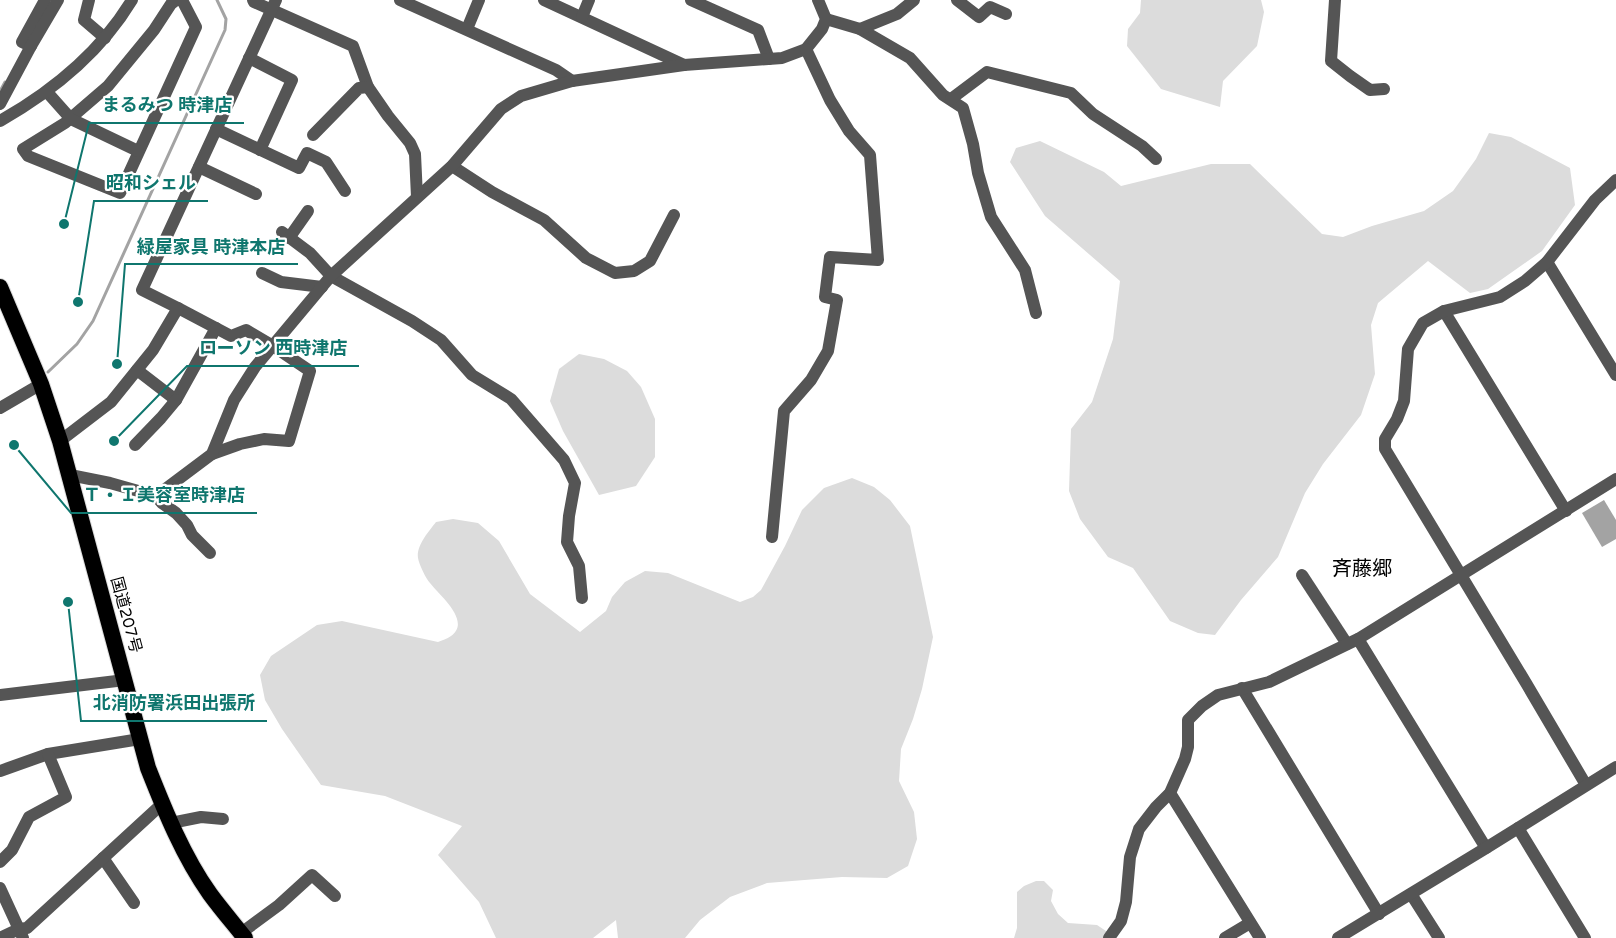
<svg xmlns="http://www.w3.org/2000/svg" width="1616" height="938" viewBox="0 0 1616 938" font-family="'Varela Round','Noto Sans JP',sans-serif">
<rect width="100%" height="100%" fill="#fff"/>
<g fill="#dcdcdc">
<polygon points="1141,0 1261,0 1264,12 1257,46 1223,81 1220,107 1161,89 1127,46 1128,29 1140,13"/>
<polygon points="1489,133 1511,137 1570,168 1575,205 1542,251 1488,289 1470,293 1428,261 1378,303 1371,325 1375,374 1361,415 1323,464 1305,493 1278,557 1241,600 1215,635 1198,633 1170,621 1133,568 1108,557 1080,519 1069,491 1071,429 1092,402 1113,339 1120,281 1045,216 1010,162 1016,148 1040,141 1104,172 1121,186 1211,164 1250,164 1322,234 1343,237 1372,226 1424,211 1453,191 1476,159"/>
<polygon points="579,354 604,359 627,371 641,387 655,419 655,457 636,486 599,495 563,431 550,401 559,369"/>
<path d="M852,478L874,487L890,500L910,526L933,637L922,689L913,719L901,749L899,781L914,812L917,839L908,866L887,878L842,877L767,883L730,897L700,920L685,938H618L616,920L593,938H496L479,902L438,855L462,826L385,796L321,785L282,729L265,700L260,675L271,656L317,625L342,621L438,642C442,640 447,639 451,636C472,621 439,595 430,583C426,579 419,564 418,558C416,546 429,531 436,522L453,519L478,523L499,541L530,594L580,632L606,611L612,597L625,582L645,571L668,573L740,602L753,597L761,590L785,546L802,510L824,488Z"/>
<polygon points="1036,881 1044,881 1053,890 1051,901 1058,914 1068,923 1097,925 1109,933 1105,938 1014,938 1017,928 1017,892 1024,886"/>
</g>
<polygon fill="#a3a3a3" points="1604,500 1616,520 1616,539 1602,547 1582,513"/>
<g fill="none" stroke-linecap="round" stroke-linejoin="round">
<g stroke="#a3a3a3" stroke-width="3">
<polyline points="0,91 5,82"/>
<polyline points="48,372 77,344 93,321 225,30 226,19 217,0"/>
</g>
<g stroke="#dbdbdb" stroke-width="18">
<path id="trunk" d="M0,287L41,384L60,441L148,768C165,811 183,856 210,894C221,909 233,923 245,938"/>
</g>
<g stroke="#555" stroke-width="12">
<polyline points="89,0 84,20 105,38"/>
<polyline points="176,0 171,4 154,30 108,86 65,123 23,149 28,156 120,193 196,27 182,0"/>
<polyline points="253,0 254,2 353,46 368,87 388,116 410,143 415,154 417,197"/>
<polyline points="400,0 556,70 572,81"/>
<polyline points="544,0 684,65"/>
<polyline points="691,0 758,30 769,59"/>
<polyline points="957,0 979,17 990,7 1006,14"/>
<polyline points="1335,0 1331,61 1350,76 1370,90 1384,89"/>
<polyline points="582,17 589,0"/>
<polyline points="826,19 860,29 910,58 943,95 963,108 973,144 978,173 991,217 1025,270 1036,313"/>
<polyline points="467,29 479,0"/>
<polyline points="860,29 897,14 914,0"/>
<polyline points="31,46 22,42 45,0"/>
<polyline points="249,58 292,80 260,150"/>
<polyline points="47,92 71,119 138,151"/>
<polyline points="951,99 987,72 1071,93 1093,114 1142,146 1156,159"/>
<polyline points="0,104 31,46 58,0"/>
<polyline points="216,129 299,168 307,153 326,162 345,191"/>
<polyline points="313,135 359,88 368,87"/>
<polyline points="452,166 492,192 544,220 586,258 615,273 634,271 650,261 674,215"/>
<polyline points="199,167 256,194"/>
<polyline points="282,232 310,253 331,276 412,321 441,340 472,375 511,399 564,460 575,483 569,516 567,542 579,566 582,598"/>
<polyline points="289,238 308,211"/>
<polyline points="1547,262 1616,375"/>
<polyline points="262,273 281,282 322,287"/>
<polyline points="178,308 231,336 246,330 273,346 310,371 289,441 264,439 240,444 212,454"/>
<polyline points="1444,311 1566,511"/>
<polyline points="137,370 176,400 216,328"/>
<polyline points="0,408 41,384"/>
<polyline points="60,441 111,402 153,350 178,308 142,290 276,0"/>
<polyline points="135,445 161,418 176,400"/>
<polyline points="70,475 110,483 156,496 212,454 234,400 255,367 331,276 452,166 501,109 521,96 572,81 684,65 782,58 806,49 822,29 826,19 818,0"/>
<polyline points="156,496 162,503 176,513 187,525 192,535 210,553"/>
<polyline points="772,537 784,411 811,380 828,351 837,300 825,297 830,257 878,260 870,155 849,131 830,100 806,49"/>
<polyline points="1302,575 1347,644"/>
<polyline points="1358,639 1486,848"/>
<polyline points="1242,688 1379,914"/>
<polyline points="0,695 125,680"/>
<polyline points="0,771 48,754 140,739"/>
<polyline points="1586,785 1526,683 1385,449 1385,439 1397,419 1404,401 1408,349 1423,323 1444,311 1500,297 1525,281 1547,262 1595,200 1616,180"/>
<polyline points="1170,793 1260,938"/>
<polyline points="171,823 201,817 223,819"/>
<polyline points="1518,828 1585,938"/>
<polyline points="103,858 134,903"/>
<polyline points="0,862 12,850 29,817 66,797 48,754"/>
<polyline points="0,888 23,938"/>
<polyline points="1411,894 1439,938"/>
<polyline points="241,933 279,905 312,875 335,896"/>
<polyline points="0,938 19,929 27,928 162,804"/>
<polyline points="1109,938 1121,921 1126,902 1130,857 1139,829 1156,807 1170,793 1185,759 1188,747 1188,720 1202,706 1218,695 1269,682 1358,639 1616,479"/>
<polyline points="1225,938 1250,923"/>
<polyline points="1338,938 1486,848 1616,767"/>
</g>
<path stroke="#555" stroke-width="12" d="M0,121C53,91 100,53 132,0"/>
<use href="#trunk" stroke="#000" stroke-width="16"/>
</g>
<g text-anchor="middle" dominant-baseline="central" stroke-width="4.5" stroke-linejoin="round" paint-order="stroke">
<g font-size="16" fill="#000" stroke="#fff">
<text transform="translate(126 615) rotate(75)">国道207号</text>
</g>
<g font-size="20" fill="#000" stroke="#fff">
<text x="1362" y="569">斉藤郷</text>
</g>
</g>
<path fill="none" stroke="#0f766e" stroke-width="2" d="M64 224L89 123H244M78 302L94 201H208M117 364L125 264H298M114 441L187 366H359M14 445L71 513H257M68 602L81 721H267"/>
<g fill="#0f766e" stroke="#fff" stroke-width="2">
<circle cx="64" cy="224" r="6"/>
<circle cx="78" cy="302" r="6"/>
<circle cx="117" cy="364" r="6"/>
<circle cx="114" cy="441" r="6"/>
<circle cx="14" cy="445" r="6"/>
<circle cx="68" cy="602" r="6"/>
</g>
<g font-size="18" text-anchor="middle" font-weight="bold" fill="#0f766e" stroke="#fff" stroke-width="4.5" stroke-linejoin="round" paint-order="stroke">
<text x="167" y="111">まるみつ 時津店</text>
<text x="151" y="189">昭和シェル</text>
<text x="211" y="253">緑屋家具 時津本店</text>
<text x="273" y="354">ローソン 西時津店</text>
<text x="164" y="501">Ｔ・Ｉ美容室時津店</text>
<text x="174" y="709">北消防署浜田出張所</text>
</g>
</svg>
